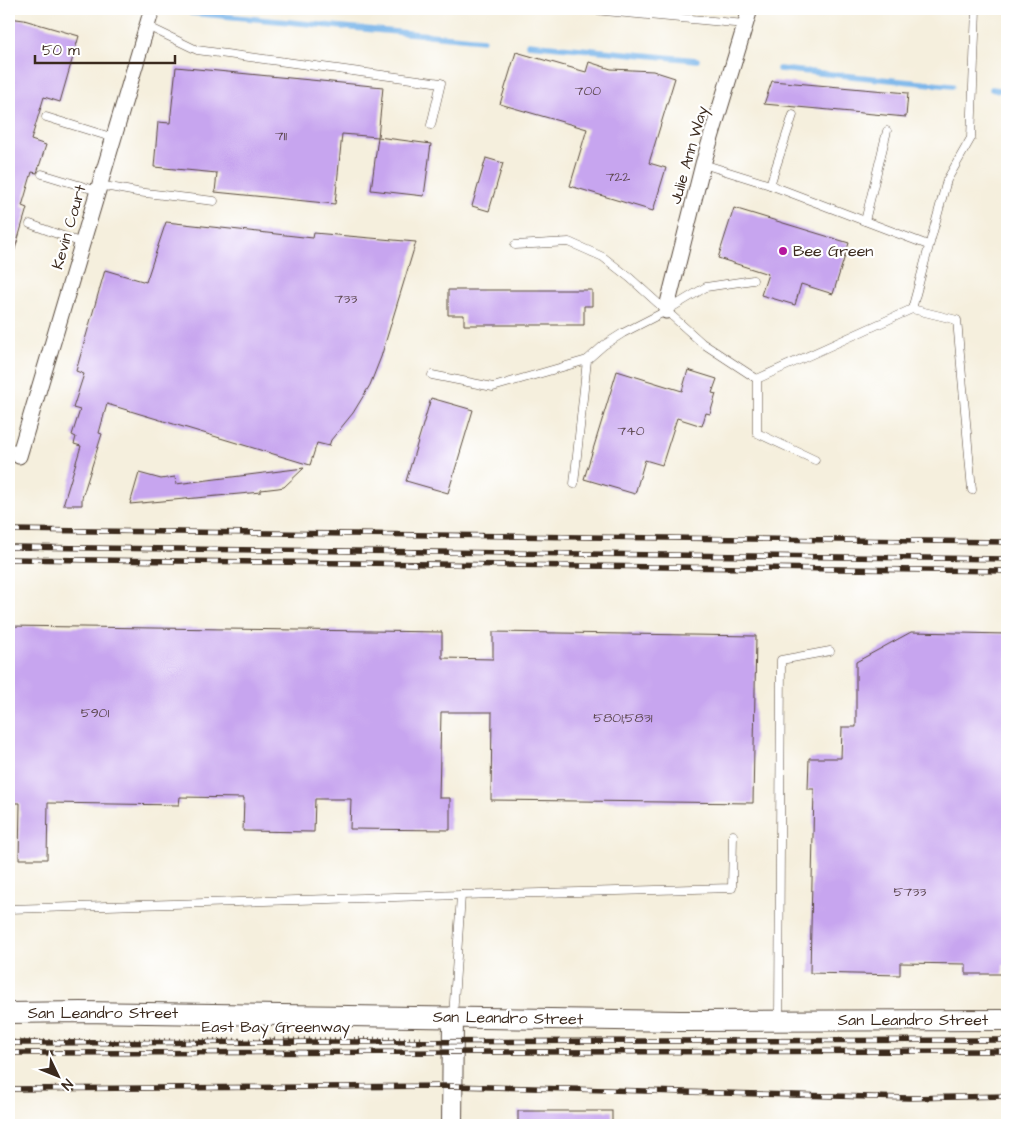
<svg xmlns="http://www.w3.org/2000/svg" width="1016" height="1134" viewBox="0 0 1016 1134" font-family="'Architects Daughter',sans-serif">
<rect width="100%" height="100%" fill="#fff"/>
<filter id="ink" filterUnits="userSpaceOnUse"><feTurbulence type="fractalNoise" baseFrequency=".02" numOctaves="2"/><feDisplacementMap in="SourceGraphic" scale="10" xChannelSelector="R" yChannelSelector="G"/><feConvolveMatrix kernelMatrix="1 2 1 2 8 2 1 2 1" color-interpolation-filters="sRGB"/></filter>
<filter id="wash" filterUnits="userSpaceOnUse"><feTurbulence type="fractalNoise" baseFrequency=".0096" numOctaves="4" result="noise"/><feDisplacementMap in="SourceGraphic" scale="20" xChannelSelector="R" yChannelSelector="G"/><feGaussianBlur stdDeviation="1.12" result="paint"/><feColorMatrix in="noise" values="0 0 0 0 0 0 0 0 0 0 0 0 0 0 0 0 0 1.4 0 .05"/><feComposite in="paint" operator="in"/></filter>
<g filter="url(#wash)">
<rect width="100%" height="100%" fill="#f5efdd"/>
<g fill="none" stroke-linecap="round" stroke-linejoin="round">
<g stroke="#77b4e9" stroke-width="5.5">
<polyline points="191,13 483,40"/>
<polyline points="528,44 697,60"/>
<polyline points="779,69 952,86"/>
<polyline points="992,89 1007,91"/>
</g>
</g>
<g id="blocks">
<g fill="#c7a5ef">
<polygon points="9,18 24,20 79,36 60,102 44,97 31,140 46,145 37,173 32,172 22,206 27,208 13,256 9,256"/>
<polygon points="516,52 586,72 589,62 611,69 653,71 675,78 649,163 666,168 653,211 570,186 587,129 500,104"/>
<polygon points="176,67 383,87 378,137 342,134 335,204 215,192 217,173 154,167 158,122 170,123"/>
<polygon points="772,81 908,93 906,117 764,104"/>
<polygon points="378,137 431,144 424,196 371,190"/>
<polygon points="486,158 503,163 489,211 472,206"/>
<polygon points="734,208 849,243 833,294 801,284 795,305 761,295 768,274 718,258"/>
<polygon points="166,222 313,238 314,233 416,242 381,357 370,385 353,413 331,440 329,446 317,443 310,465 107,404 99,433 102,434 82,498 82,505 63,505 81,446 74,444 76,437 72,435 80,410 73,408 84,374 76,371 105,270 146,282"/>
<polygon points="448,290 592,290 592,306 584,306 584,325 464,325 464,315 448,315"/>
<polygon points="688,370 717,379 712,393 716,394 710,414 706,413 702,426 677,418 662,465 645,460 635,494 584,479 617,371 682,391"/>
<polygon points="431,398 473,410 448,493 406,481"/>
<polygon points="304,468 284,487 278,488 261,490 261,492 130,504 139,473 161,479 175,477 176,484"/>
<polygon points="9,626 442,632 442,658 493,659 493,632 756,636 753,803 491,800 492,712 441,712 439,798 450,798 450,830 350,829 351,799 315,799 314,832 243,831 244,798 180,797 179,805 48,803 47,859 19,859 20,803 9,803"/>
<polygon points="911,632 1007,634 1007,965 1003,965 1003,974 966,974 966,964 900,963 900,975 810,973 814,789 808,789 809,758 841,758 842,727 856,727 856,662"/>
<rect x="518" y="1111" width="94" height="14"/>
</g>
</g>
</g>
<g filter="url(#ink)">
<use href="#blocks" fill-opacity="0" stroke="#57483b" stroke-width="1"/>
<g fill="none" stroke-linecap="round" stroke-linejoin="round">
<g stroke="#57483b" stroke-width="9">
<g id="lane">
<polyline points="583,9 745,24"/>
<polyline points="147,26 197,50 441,83 431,125"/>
<polyline points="46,117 114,138"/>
<polyline points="703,164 770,185 793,115"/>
<polyline points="42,174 98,191"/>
<polyline points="99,185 137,192 214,201"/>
<polyline points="770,185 928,245"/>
<polyline points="865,221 887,131"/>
<polyline points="30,224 82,243"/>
<polyline points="515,245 569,242 603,257 630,278 702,343 757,379 757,433 815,460"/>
<polyline points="432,375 493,387 587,360"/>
<polyline points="757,379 912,309"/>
<polyline points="9,447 20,451"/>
<polyline points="574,484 587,360 604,345 623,333 666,311 706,287 753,280"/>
<polyline points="972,490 957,320 912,309 947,180 971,138 976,9"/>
<polyline points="461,895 732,888 733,835"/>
<polyline points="9,909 461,895 453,1017"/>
<polyline points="779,1019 781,660 830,651"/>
</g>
</g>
<g stroke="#57483b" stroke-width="17">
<g id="street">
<polyline points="666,311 703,164 750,9"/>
<polyline points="19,456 152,9"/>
</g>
</g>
<g stroke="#57483b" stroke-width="22">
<g id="secondary">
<polyline points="9,1013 81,1012 680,1021 1007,1020"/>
<polyline points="452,1125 453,1017"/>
</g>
</g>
<polyline stroke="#57483b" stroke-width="3" stroke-dasharray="1 4" stroke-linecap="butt" points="9,1041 422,1038"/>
<use href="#lane" stroke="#fff" stroke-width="8"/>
<use href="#street" stroke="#fff" stroke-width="15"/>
<use href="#secondary" stroke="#fff" stroke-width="20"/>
<g stroke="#3b2a1e" stroke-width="5.5">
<g id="rail">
<polyline points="9,530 1007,542"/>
<polyline points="9,547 1007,559"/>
<polyline points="9,559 1007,571"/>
<polyline points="9,1043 1007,1040"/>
<polyline points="9,1053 1007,1051"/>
<polyline points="9,1089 453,1086 909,1098 1007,1096"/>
</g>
</g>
<use href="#rail" stroke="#fff" stroke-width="4" stroke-dasharray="11" stroke-linecap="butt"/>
</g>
</g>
<circle fill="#b5179e" stroke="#fff" stroke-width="2" cx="783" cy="251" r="5"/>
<g text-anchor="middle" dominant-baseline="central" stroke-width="4.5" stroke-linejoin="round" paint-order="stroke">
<g font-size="14" fill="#5e4952">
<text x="588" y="91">700</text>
<text x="281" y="136">711</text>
<text x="618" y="177">722</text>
<text x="346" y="299">733</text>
<text x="631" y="431">740</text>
<text x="95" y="713">5901</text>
<text x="623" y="718">5801;5831</text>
<text x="910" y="892">5733</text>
</g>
<g font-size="16" fill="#3b2a1e" stroke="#fff">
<text transform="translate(689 155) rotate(-74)">Julie Ann Way</text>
<text transform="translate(69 227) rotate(-74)">Kevin Court</text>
<text x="103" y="1013">San Leandro Street</text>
<text transform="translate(508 1018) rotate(1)">San Leandro Street</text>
<text x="913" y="1020">San Leandro Street</text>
<text x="276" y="1027">East Bay Greenway</text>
</g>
<g font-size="16" fill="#3b2a1e" stroke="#fff" text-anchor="start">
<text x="793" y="251">Bee Green</text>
</g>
</g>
<rect width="1016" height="1134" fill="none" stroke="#fff" stroke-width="30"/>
<g transform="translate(58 1076) rotate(133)" stroke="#ffffff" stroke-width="4" paint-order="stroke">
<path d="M0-4L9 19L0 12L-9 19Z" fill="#3b2a1e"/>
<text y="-8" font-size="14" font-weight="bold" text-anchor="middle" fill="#3b2a1e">N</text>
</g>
<path d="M35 55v8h140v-8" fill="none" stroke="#3b2a1e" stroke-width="2.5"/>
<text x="42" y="55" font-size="15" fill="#3b2a1e" stroke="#ffffff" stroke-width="4" paint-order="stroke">50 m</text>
</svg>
